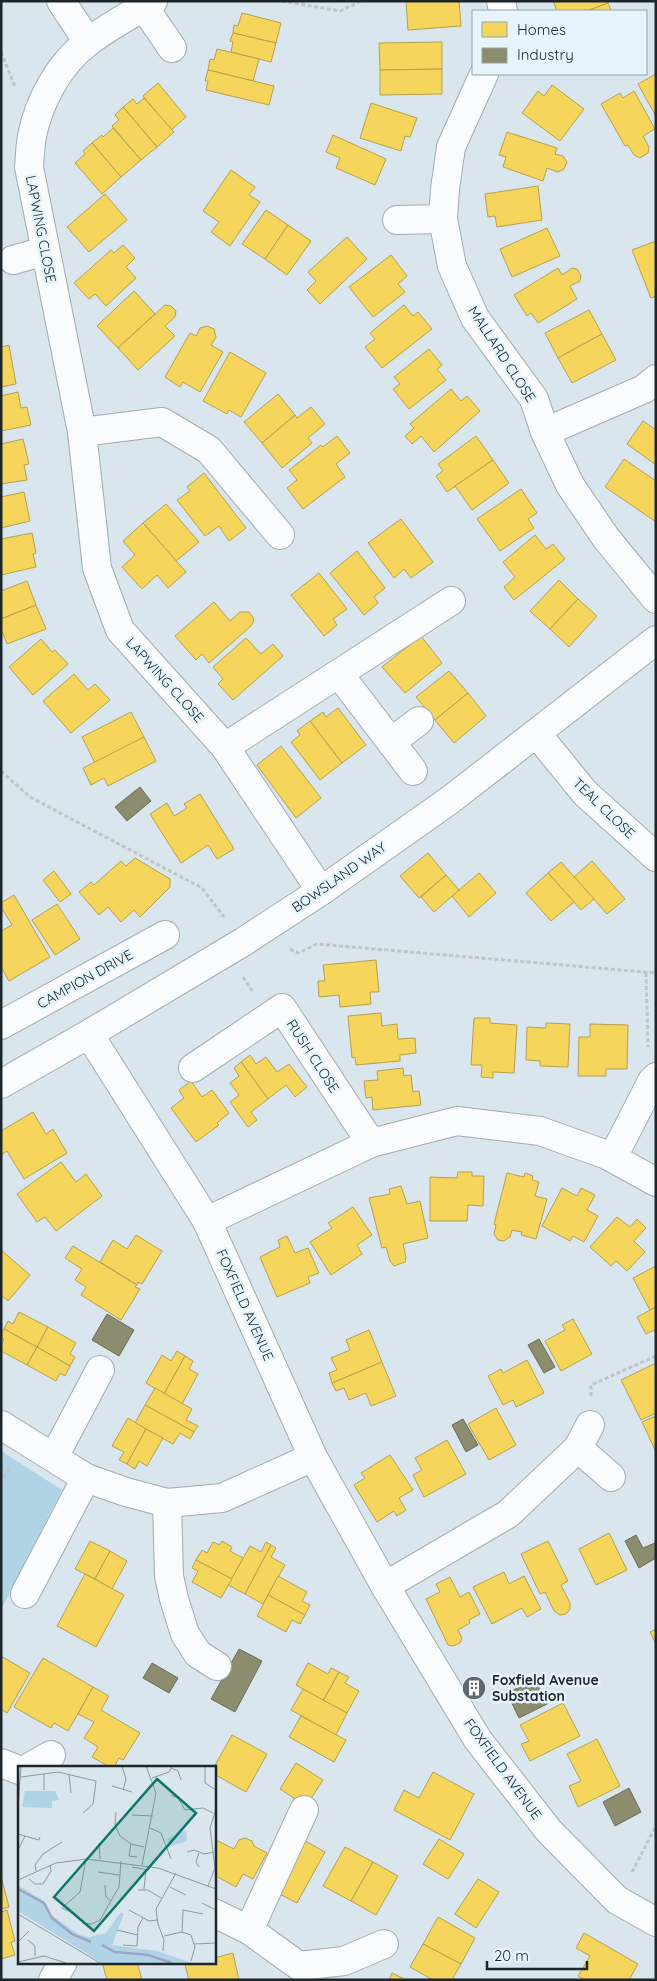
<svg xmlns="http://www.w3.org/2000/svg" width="657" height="1981" viewBox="0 0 657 1981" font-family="Quicksand,sans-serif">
<rect width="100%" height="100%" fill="#d9e6ed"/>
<polygon fill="#b0d4e5" points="1,1451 62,1490 1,1610"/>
<g fill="#f6d55c" stroke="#b5a04d">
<polygon points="406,1 459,1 461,26 408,30"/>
<polygon points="553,1 608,1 608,3 587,11 557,11"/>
<polygon points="608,3 611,11 587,11"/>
<polygon points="242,13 281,23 276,43 233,33 234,25 238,26"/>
<polygon points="233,33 276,43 271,62 231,52 233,42 230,41"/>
<polygon points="442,42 442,69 380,70 379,43"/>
<polygon points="217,49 259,59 253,81 208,70 210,59 214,60"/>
<polygon points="442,69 442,94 380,95 380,70"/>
<polygon points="208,70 274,86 269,105 206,90 208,81 205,81"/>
<polygon points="656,74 656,116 638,84"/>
<polygon points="158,83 186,117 171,130 143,96"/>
<polygon points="552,85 584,109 560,141 522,113 538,91 544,96"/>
<polygon points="634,91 655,129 643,136 649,147 648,153 640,158 634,155 628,145 625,146 601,104 620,93 623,98"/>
<polygon points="144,98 174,132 157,147 123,107 133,99 137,104"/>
<polygon points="371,103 417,118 410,137 405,136 401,151 360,138"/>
<polygon points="123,107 157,147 141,160 112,126 119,120 115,115"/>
<polygon points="113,128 141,160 121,177 92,143 102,135 103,137"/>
<polygon points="507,132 557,148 555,154 563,156 567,162 564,169 558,172 547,168 543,181 503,167 506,157 499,155"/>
<polygon points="333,135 386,159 375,185 336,168 340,158 326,152"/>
<polygon points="92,143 121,177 102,194 75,163 85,154 83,151"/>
<polygon points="231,170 255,187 249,195 260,202 230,246 211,232 219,222 203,211"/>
<polygon points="538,186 542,220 497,227 495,216 488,217 485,194"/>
<polygon points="105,194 127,220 89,252 67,227"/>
<polygon points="266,210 288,225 265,259 242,244"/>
<polygon points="288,225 311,241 287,275 265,259"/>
<polygon points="547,228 560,256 512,277 500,249"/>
<polygon points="347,237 367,259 320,304 307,290 316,281 308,272"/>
<polygon points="656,241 656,296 651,298 632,250"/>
<polygon points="123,245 135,258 126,267 136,278 106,306 95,294 89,299 74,283 111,250 114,253"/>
<polygon points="391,255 407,276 398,284 405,292 373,317 349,287"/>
<polygon points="558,268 562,275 572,268 577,269 581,276 580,281 570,286 577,299 538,323 531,313 527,316 514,295"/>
<polygon points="134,291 155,314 118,348 97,326"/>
<polygon points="165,305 171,306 176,311 175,317 165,326 175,336 138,370 118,348"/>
<polygon points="404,305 413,316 418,312 432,329 382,368 365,347 375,339 370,333"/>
<polygon points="589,310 602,334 558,358 545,333"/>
<polygon points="207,326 214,329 216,337 211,345 223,352 200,392 183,382 180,387 165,377 190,333 196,336 200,328"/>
<polygon points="602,334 616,360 572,383 558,358"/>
<polygon points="9,345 16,384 1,387 1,347"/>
<polygon points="429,349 442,365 437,369 446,380 409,409 393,389 400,384 394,377"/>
<polygon points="230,352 266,373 241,417 229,410 227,414 203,401"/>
<polygon points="451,389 461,401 467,396 480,411 434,452 421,436 412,444 405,436 414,428 410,424"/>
<polygon points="18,392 21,408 27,407 31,425 1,431 1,396"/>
<polygon points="278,394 295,415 262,443 244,422"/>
<polygon points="311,407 325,424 308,438 312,443 282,468 262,443 295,415 297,418"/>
<polygon points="643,421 656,430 656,465 627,444"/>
<polygon points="337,436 350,453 336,464 345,477 303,509 287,488 297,480 289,470 321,445 323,447"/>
<polygon points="476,436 493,460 447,492 436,476 443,471 438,464"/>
<polygon points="23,439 29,464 24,465 27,480 1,484 1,444"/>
<polygon points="624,459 656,481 656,522 605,487"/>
<polygon points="493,460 509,483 472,510 455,486"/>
<polygon points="204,473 246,528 229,541 219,526 205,536 177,500 190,491 187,487"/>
<polygon points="521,489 537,513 528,519 534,528 500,551 477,519"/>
<polygon points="24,492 30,521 1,528 1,497"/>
<polygon points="166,504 199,542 176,561 143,523"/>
<polygon points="401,519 433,562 411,578 404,569 394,578 368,543"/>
<polygon points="143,523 186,572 168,588 157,575 142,589 122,567 135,555 123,541"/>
<polygon points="32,533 36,553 33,554 36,567 1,575 1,539"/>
<polygon points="535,535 546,549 553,544 565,559 514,600 504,587 515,577 503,562"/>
<polygon points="357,551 385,588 374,597 378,603 364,615 330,573"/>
<polygon points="319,573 347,609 333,619 337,625 324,636 291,595"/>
<polygon points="559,580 578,599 550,629 530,611"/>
<polygon points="27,581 36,605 1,619 1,591"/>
<polygon points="578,599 597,616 569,647 550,629"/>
<polygon points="214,602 230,621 240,612 249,612 254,619 252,625 209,663 202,654 196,660 175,636"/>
<polygon points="36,605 46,629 7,644 1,629 1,619"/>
<polygon points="421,636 442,663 405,693 382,667"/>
<polygon points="246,638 261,654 273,644 283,656 233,700 218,684 223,679 213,667"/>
<polygon points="41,639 52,652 55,650 68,664 33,695 9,667"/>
<polygon points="449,671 468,693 435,720 416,697"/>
<polygon points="74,674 88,690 95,684 110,700 71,733 43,701"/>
<polygon points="468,693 486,716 454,743 435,720"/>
<polygon points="338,708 366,745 342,763 310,721 323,712 326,717"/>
<polygon points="131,712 144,737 95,763 82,737"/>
<polygon points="310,721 342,763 320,780 291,742 300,735 297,731"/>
<polygon points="144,737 156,761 108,786 104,778 91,785 83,768"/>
<polygon points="281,746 321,798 296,818 257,765"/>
<polygon points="200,794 234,849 217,859 208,845 181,863 150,814 167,803 174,816 187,808 184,804"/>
<polygon points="428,853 446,875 419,898 400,876"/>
<polygon points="135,858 170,879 170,887 140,917 134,910 121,922 108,907 99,915 79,892 91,882 94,885 121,861 126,866"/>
<polygon points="592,861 625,899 607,914 574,877"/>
<polygon points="561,862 594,899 581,910 548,873"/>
<polygon points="54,871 71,894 60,902 43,880"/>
<polygon points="479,873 496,893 469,917 452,896"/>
<polygon points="548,873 574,902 551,921 526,893"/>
<polygon points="446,875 459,890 434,912 421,897"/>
<polygon points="14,895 50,957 9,981 1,967 1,931 12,925 1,907 1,903"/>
<polygon points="57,904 80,939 55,955 32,920"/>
<polygon points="376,960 379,992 370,992 371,1004 340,1007 339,995 319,997 318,981 325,981 323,965"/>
<polygon points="381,1013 382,1026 397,1024 398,1039 415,1038 416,1053 400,1055 400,1061 356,1065 355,1057 352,1058 348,1016"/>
<polygon points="474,1018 490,1018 490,1023 517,1025 514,1073 493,1072 493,1078 481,1077 482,1065 471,1065"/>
<polygon points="546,1023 570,1024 568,1067 540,1066 540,1061 526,1060 527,1027 546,1028"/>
<polygon points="590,1024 628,1025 627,1069 606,1069 606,1076 578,1076 579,1037 590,1037"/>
<polygon points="250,1055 256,1064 266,1057 277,1072 289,1064 307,1087 295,1097 286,1085 268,1099 241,1062"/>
<polygon points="241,1062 268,1099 251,1112 257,1120 248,1127 230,1102 239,1095 230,1083 239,1076 234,1068"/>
<polygon points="403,1068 404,1076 411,1075 413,1092 419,1091 421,1105 373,1110 372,1097 366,1098 364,1081 378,1080 377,1071"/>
<polygon points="191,1081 202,1097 212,1090 229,1113 217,1123 219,1125 196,1142 171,1108 184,1098 179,1090"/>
<polygon points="33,1112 46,1134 53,1129 67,1153 24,1179 7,1151 1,1155 1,1131"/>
<polygon points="61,1162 76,1182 86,1174 102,1196 56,1231 45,1217 37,1222 17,1194"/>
<polygon points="458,1172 472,1172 472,1176 484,1176 483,1206 468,1205 467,1221 430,1221 430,1177 457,1178"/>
<polygon points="507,1173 524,1177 525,1173 533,1176 532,1180 539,1182 535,1196 547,1199 536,1239 521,1235 522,1232 512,1230 510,1237 504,1241 498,1240 494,1234 496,1225 494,1224"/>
<polygon points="401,1186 407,1204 420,1201 428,1238 403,1244 406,1257 405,1262 394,1266 390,1261 386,1247 382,1248 369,1198 390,1194 389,1189"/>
<polygon points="562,1188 577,1196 581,1188 595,1195 587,1210 598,1216 584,1242 573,1236 570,1241 542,1226"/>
<polygon points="353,1207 372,1235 357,1245 362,1254 331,1275 310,1242 332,1228 328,1223"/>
<polygon points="617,1217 630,1227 637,1219 646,1228 634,1241 645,1252 627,1271 616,1261 611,1266 590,1247"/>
<polygon points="136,1235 162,1251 142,1284 138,1282 137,1285 100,1262 113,1240 127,1249"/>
<polygon points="287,1236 295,1253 308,1248 319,1273 308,1277 310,1283 277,1297 260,1257 280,1247 278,1240"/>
<polygon points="73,1246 137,1285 135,1287 140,1289 121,1320 81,1295 86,1287 75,1280 82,1269 65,1258"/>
<polygon points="1,1250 30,1275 8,1301 1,1295"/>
<polygon points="656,1266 656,1307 650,1310 633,1278"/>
<polygon points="656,1307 656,1333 654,1330 646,1334 637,1317"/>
<polygon points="19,1312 48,1327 37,1347 4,1329 8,1321 13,1324"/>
<polygon points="573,1319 592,1354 561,1371 545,1341 565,1330 562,1325"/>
<polygon points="48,1327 76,1343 70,1354 75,1357 70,1366 37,1347"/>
<polygon points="4,1329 37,1347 27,1365 1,1351 1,1345 4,1339 1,1338 1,1334"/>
<polygon points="369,1330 382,1362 332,1383 329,1373 337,1370 331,1358 350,1350 346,1340"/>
<polygon points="37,1347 70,1366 65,1376 60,1373 56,1381 27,1365"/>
<polygon points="177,1351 185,1356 164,1394 146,1383 162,1355 171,1361"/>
<polygon points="185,1356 193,1361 189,1369 198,1374 182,1404 164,1394"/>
<polygon points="527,1360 544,1393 516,1407 513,1400 503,1405 488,1376 501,1369 503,1373"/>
<polygon points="382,1362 396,1396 371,1406 366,1393 349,1400 344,1388 336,1391 332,1383"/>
<polygon points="656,1363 656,1413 641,1420 621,1380"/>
<polygon points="155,1388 192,1409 186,1420 198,1426 194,1432 145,1405"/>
<polygon points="145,1405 194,1432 190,1439 180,1433 173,1444 135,1423"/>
<polygon points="496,1408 516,1445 489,1460 468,1424"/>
<polygon points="656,1416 656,1452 642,1422"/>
<polygon points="128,1418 146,1429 127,1464 119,1460 124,1452 112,1446"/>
<polygon points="146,1429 163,1438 147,1466 139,1461 135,1469 127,1464"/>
<polygon points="447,1440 466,1474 424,1497 413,1475 422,1470 415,1458"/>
<polygon points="390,1455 413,1490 399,1498 406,1510 397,1516 394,1511 377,1522 354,1485 365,1478 361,1473"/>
<polygon points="609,1533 627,1570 596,1585 579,1549"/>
<polygon points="90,1541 110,1551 95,1579 75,1569"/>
<polygon points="222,1541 232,1547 230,1551 243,1558 232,1579 196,1560 202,1550 207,1553 213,1542 220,1545"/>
<polygon points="548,1541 568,1581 561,1585 570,1603 570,1609 566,1614 560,1615 554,1611 545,1592 540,1594 521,1554"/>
<polygon points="266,1542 271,1545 245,1594 228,1585 250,1546 261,1552"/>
<polygon points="271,1545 276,1548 271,1557 285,1565 263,1604 245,1594"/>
<polygon points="110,1551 127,1561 112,1589 95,1579"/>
<polygon points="196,1560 232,1579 221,1598 192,1582 198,1571 192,1568"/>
<polygon points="504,1572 509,1584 524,1576 541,1609 527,1617 522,1608 492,1624 473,1587"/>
<polygon points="85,1574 124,1595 96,1647 57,1626"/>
<polygon points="278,1576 307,1592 302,1601 310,1605 305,1615 268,1595"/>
<polygon points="450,1577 460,1597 469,1592 480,1614 469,1620 470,1623 458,1630 462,1638 460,1643 453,1646 448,1645 426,1599 440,1592 436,1584"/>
<polygon points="268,1595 305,1615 300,1624 292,1620 286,1632 257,1616"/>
<polygon points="656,1629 656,1644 650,1632"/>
<polygon points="1,1656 30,1673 7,1713 1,1709"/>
<polygon points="43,1658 93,1687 68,1731 54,1723 51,1728 14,1707"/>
<polygon points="308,1663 328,1674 331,1668 339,1672 323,1701 296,1685"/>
<polygon points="339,1672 349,1677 345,1683 359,1691 347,1713 323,1701"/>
<polygon points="474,1679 482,1693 473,1698 465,1684"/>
<polygon points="93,1687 109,1696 101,1710 140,1733 123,1760 119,1758 114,1767 110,1767 92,1757 98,1747 84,1738 94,1722 78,1714"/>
<polygon points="303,1689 347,1713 336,1735 291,1710"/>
<polygon points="563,1703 580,1736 530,1761 521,1744 529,1741 520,1725"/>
<polygon points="301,1716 346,1740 334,1762 289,1737"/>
<polygon points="232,1735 267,1754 246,1792 214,1774 214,1767"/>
<polygon points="597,1739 620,1786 578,1807 569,1786 581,1781 567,1754"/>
<polygon points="296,1763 323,1780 306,1806 280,1789"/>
<polygon points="433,1772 474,1794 450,1840 394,1810 404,1790 419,1798"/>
<polygon points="298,1837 325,1852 297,1903 270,1889"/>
<polygon points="245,1838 252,1841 254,1846 267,1853 253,1879 243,1874 236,1887 214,1875 214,1839 234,1849 239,1840"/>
<polygon points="439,1839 464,1854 448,1879 423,1864"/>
<polygon points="345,1847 373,1862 351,1901 323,1886"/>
<polygon points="373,1862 398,1876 376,1915 351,1901"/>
<polygon points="1,1876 9,1907 1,1909"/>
<polygon points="478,1879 499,1892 476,1928 455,1914"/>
<polygon points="7,1910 15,1941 11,1942 15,1955 1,1959 1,1912"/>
<polygon points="438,1917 475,1938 461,1964 423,1944"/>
<polygon points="584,1933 638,1964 629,1980 585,1980 578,1976 590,1956 576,1948"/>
<polygon points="423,1944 461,1964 452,1980 433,1980 410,1967"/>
<polygon points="233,1953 239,1980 189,1980 185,1965 196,1962 214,1962 214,1958"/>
<polygon points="102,1962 137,1962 142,1980 107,1980"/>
<polygon points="392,1973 407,1980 389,1980"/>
</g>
<g fill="#8c8c6e" stroke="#6b6d5a">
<polygon points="140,787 151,801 127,821 115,807"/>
<polygon points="107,1314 134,1330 119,1356 92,1340"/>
<polygon points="539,1339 555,1367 544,1373 528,1345"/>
<polygon points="463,1419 478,1445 466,1452 452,1425"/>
<polygon points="636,1535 643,1548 655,1543 656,1545 656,1558 639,1568 625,1541"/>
<polygon points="239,1649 262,1661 235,1712 211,1699"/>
<polygon points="152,1663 178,1678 169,1693 143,1678"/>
<polygon points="535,1680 547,1704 519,1718 507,1693"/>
<polygon points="629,1788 641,1812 615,1826 603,1802"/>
</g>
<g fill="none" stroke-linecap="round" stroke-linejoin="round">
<g stroke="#a1acb1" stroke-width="30">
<g id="minor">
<polyline points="61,1 88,42"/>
<path d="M153,1C132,14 108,27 88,42C59,64 39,101 32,136C30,146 30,157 29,167L82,432L97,568L120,630L225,747L321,891"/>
<polyline points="501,1 503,11"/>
<polyline points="144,7 172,48"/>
<polyline points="484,74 451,147 445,189 443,219 452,266 475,318 534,399 545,432 570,485 606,538 656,599"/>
<polyline points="397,220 443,219"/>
<polyline points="13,260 45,251"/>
<polyline points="82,432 162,422 209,450 280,535"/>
<polyline points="545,432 644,389 656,379"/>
<polyline points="339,674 413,771"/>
<polyline points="537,734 585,793 656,857"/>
<polyline points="391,742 419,721"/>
<polyline points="225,747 451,601"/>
<polyline points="1,1025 165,935"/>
<polyline points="89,1034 207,1221 313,1457 385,1586 478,1740 549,1831 617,1900 656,1922"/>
<polyline points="193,1068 282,1008 371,1143"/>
<polyline points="1,1084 89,1034 243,942 321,891 450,800 656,640"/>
<polyline points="613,1157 652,1081 656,1077"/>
<polyline points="207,1221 371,1143 457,1121 540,1131 607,1155 656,1182"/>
<polyline points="1,1425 86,1478 126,1492 167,1503 222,1498 313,1457"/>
<polyline points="578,1448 611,1477"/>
<polyline points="54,1457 100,1370"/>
<polyline points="167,1503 169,1576 174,1599 185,1634 198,1654 217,1666"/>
<polyline points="385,1586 508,1514 578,1448 590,1425"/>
<polyline points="25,1594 86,1478"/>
<polyline points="1,1763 19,1770"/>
<polyline points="30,1767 51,1755"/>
<polyline points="214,1913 249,1930 299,1966 344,1961 384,1944"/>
<polyline points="249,1930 304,1810"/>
<polyline points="53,1980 63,1962"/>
</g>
</g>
<g stroke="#c1c5c7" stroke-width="3" stroke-dasharray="4 2.5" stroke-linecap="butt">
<polyline points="282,1 340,11 361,1"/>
<polyline points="1,52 15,87"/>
<polyline points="1,771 30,797 202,888 224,917"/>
<polyline points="290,949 298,953 317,944 656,973"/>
<polyline points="646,973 648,1047"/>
<polyline points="243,977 252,991"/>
<polyline points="591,1396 591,1385 656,1356"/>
<polyline points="1,1483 10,1466"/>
<polyline points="632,1872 656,1826"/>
</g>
<use href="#minor" stroke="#f9fbfc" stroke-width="28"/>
</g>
<defs>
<g id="building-disc" transform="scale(1.25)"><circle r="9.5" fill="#5f696e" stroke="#e6f5fc"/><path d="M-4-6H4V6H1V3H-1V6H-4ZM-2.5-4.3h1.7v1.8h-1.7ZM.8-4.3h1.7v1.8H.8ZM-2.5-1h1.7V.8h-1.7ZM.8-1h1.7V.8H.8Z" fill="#fff"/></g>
</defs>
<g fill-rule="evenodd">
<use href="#building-disc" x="474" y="1688"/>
</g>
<g text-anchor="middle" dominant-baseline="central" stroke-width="5" stroke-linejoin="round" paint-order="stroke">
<g font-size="14" fill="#1d262a" stroke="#e6f5fc">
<text transform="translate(41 229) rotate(79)">LAPWING CLOSE</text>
<text transform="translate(502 354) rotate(57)">MALLARD CLOSE</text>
<text transform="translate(165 680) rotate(48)">LAPWING CLOSE</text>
<text transform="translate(604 808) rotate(44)">TEAL CLOSE</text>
<text transform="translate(339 877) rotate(-35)">BOWSLAND WAY</text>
<text transform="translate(85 979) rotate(-29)">CAMPION DRIVE</text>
<text transform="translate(313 1056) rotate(57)">RUSH CLOSE</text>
<text transform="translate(245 1305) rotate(66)">FOXFIELD AVENUE</text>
<text transform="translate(503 1769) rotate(54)">FOXFIELD AVENUE</text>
</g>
<g font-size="14" font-weight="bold" fill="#1d262a" stroke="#e6f5fc" text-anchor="start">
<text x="492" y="1680">Foxfield Avenue<tspan x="492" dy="16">Substation</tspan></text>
</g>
</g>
<g transform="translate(18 1766)">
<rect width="198" height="198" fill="#d9e6ed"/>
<path d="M7,25H37L41,34L34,35V42L4,41ZM168,64L169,75L151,81L149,73ZM0,119L24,134L32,148L61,169L72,171L88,167L103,146L106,148L94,179L139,185L174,197H84L0,145Z" fill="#b0d4e5"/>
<path fill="none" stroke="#9ea5cb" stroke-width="2.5" d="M0,123L26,137L34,152L54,168L73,176M84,179L97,186L130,189L154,197"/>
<path fill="none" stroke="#8e999f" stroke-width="1" d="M104,0L108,13L105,24M187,0V17L198,24M153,2L160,5L163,14M51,9L53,27M3,11L40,6L78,15L75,38L65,47M134,12L151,6L154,0M94,20L114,26M26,24V8M153,29L160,32L167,44L185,42L195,47M0,42L3,0M98,46L97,59L102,70L113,78L126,81M114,49L135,50M132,62L143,67L153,93M0,68L21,74L22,71M81,77L82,93M113,78L111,90L119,91M0,84L7,70M169,86L176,84L186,88L196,86M124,99L138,27L128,0M114,101L131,104M181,101L178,96L181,87M18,105L17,99L25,88L44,76M80,106L101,109M11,113L17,118H25M0,114L38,97L68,93L140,102L198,123M25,118L33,105L32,99M87,119L88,131L93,135M190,120L197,102L192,62L198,43M152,121L168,129M126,123L128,104M120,124H130L143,132M184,137L198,144M111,144L131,155L139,154M50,145L44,142L62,126L68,93M0,148L82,197M64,157L74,158L82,154L101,121L103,95M99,164L120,169M164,166L165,144L185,148M146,170L164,166L173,169L177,181L173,195M10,174L17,180V190M0,176L11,165M176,178L198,177M105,179L119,180L120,161L125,152M145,185L146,174L140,158L138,143L158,107M0,196L26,190L48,197"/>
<path fill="#0f766e" fill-opacity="0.15" stroke="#0f766e" stroke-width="2.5" d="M139,13L178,47L76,165L36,131Z"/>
<rect width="198" height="198" fill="none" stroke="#1d262a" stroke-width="2.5"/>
</g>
<rect width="657" height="1981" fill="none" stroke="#1d262a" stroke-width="5"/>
<rect x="472" y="10" width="175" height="65" fill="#e6f5fc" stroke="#96a2a8"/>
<rect x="482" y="22" width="25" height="15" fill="#f6d55c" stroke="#96a2a8"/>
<text x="517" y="35" font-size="15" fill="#1d262a">Homes</text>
<rect x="482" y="48" width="25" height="15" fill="#8c8c6e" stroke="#96a2a8"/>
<text x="517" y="60" font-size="15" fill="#1d262a">Industry</text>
<path d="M487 1961v8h100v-8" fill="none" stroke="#1d262a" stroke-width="2.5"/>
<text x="494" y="1961" font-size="15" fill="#1d262a" stroke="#e6f5fc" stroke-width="4" paint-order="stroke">20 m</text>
</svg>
